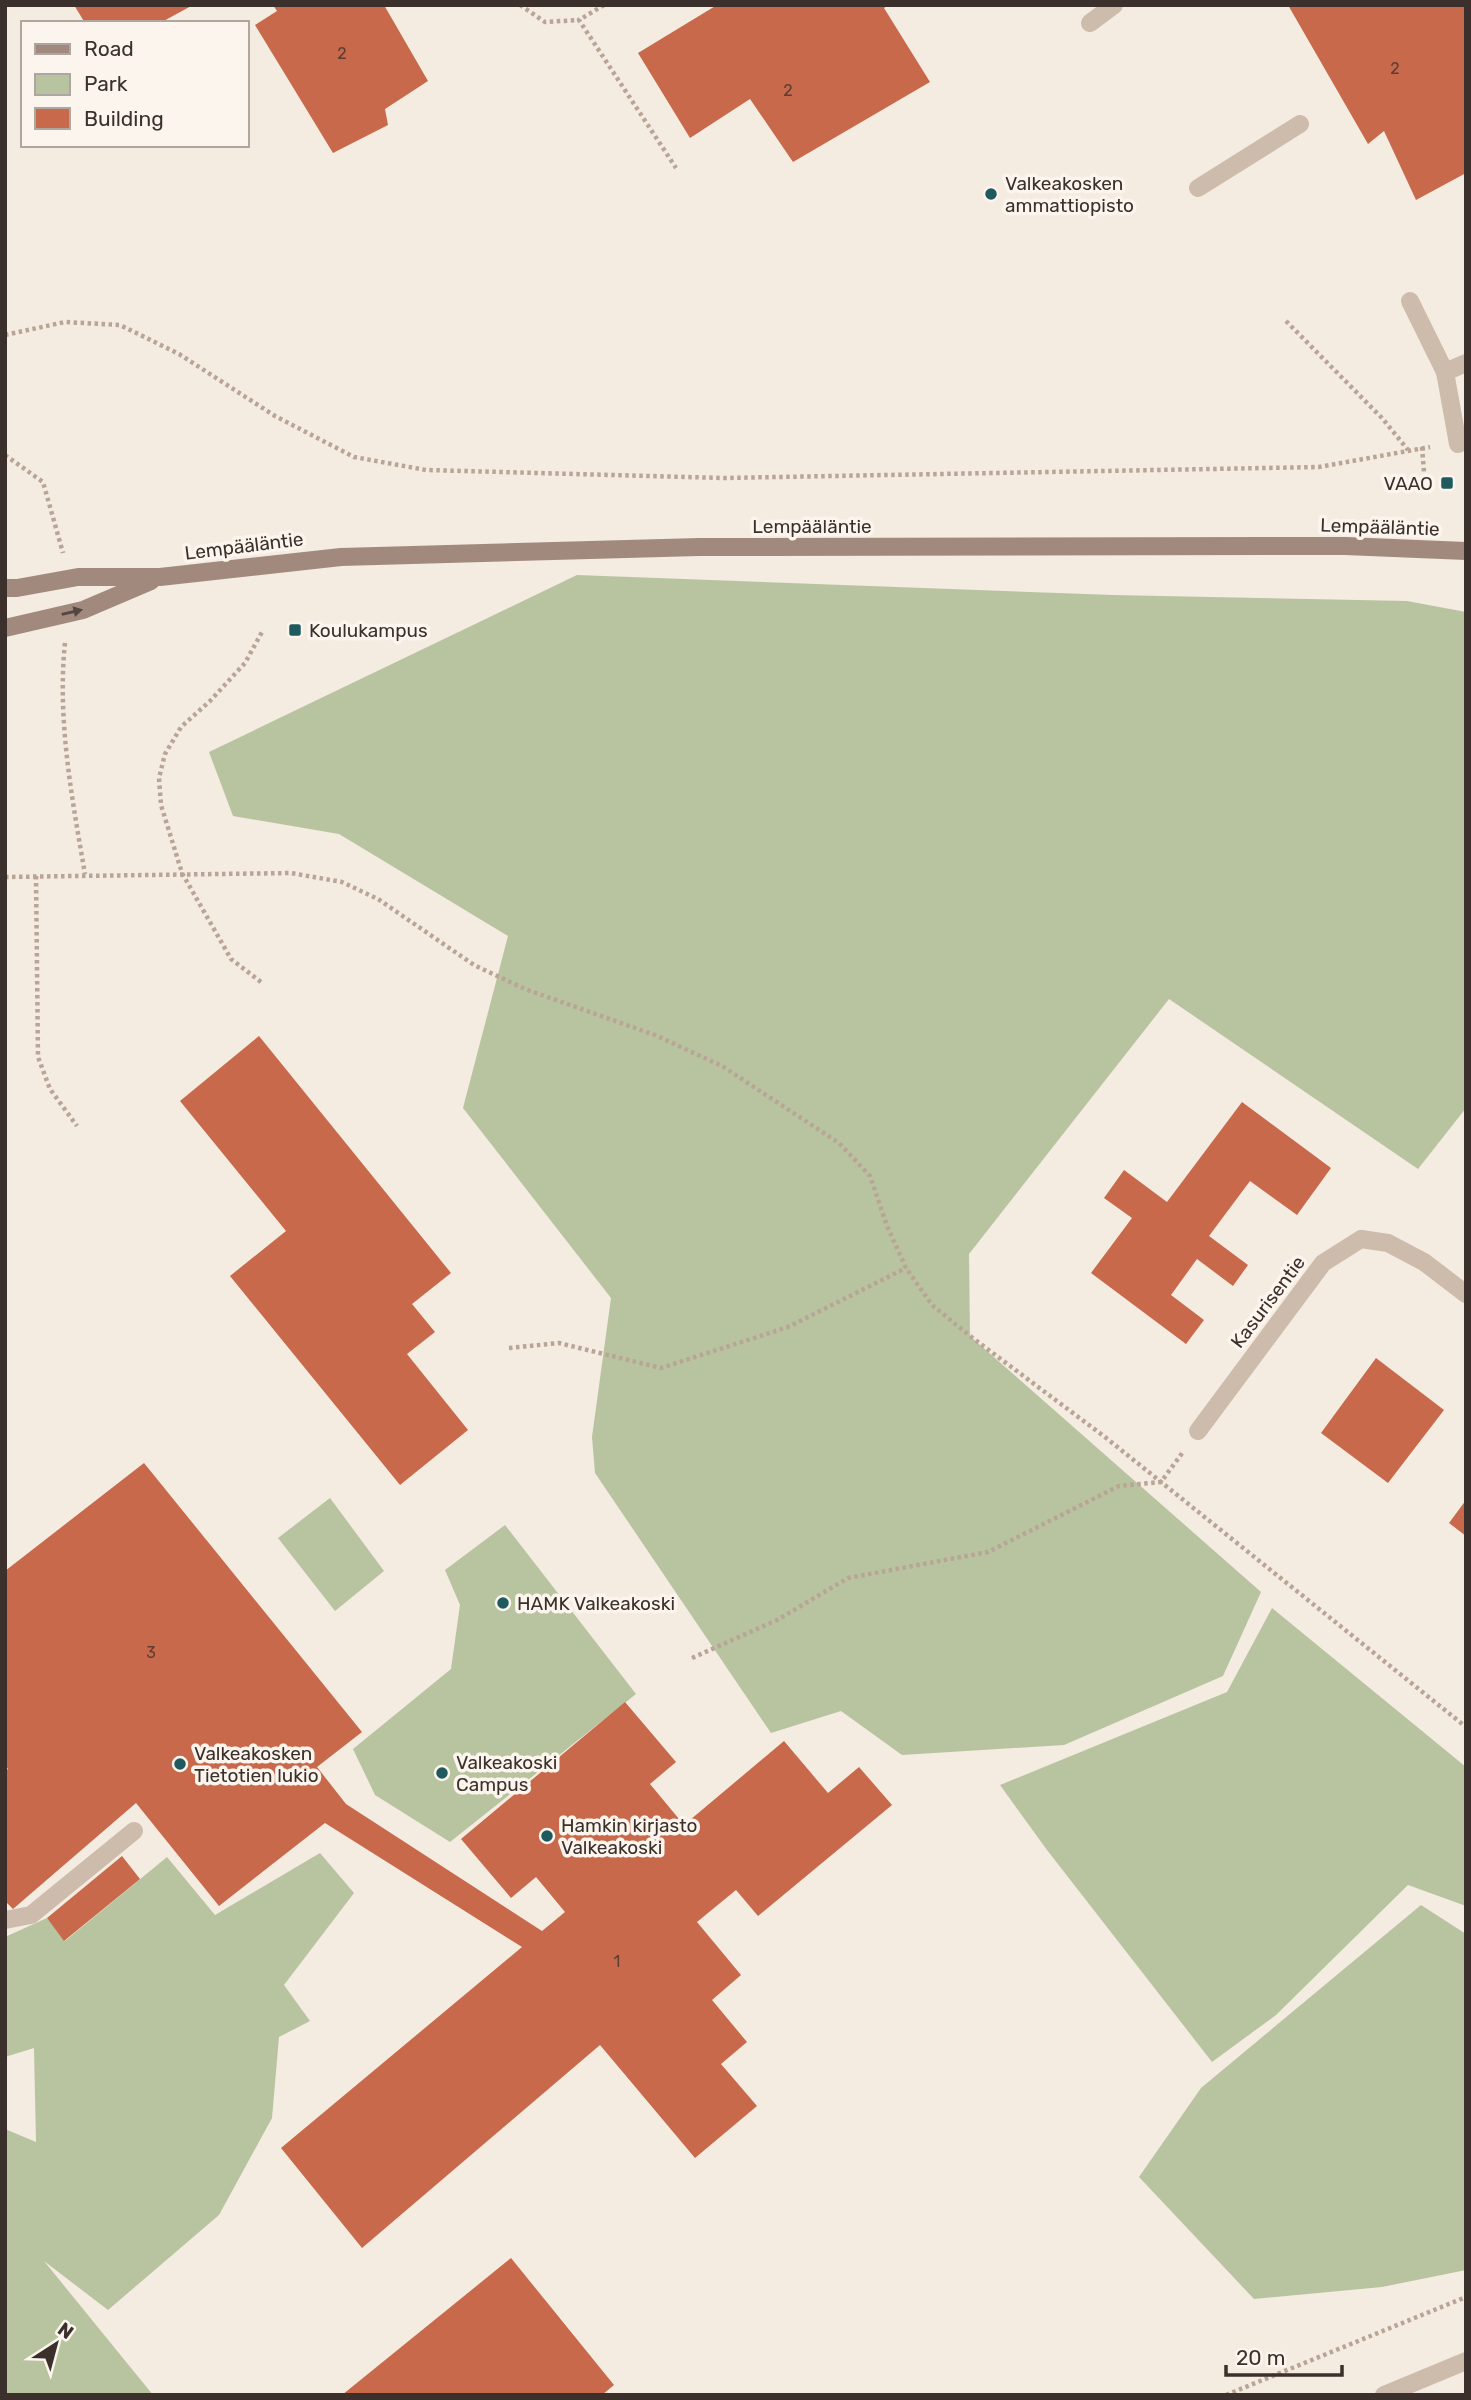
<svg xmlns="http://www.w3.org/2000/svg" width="1471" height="2400" viewBox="0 0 1471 2400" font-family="Rubik,sans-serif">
<rect width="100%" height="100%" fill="#f4ebe1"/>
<g fill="#b8c4a0">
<polygon points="577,575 1113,595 1407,601 1466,612 1466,1108 1418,1169 1169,999 969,1254 970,1336 1261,1592 1223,1676 1064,1745 902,1755 841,1711 771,1733 595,1473 592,1437 611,1298 463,1108 508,936 339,834 233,816 209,752"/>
<polygon points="330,1498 384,1571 335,1611 278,1538"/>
<polygon points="505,1525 636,1694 450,1842 375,1795 353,1749 451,1669 460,1605 445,1570"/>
<polygon points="1272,1608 1466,1767 1466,1906 1408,1885 1276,2015 1212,2062 1047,1850 1000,1785 1227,1692"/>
<polygon points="320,1853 354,1893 284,1985 310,2021 279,2037 272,2118 219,2215 108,2310 44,2261 153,2395 5,2395 5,2129 36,2142 34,2048 5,2057 5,1937 47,1918 65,1941 167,1857 215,1915"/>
<polygon points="1421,1905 1466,1934 1466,2270 1382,2287 1254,2299 1139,2177 1201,2088"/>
</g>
<g fill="#c8694b">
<polygon points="74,5 193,5 160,23 85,23"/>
<polygon points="273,5 384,5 428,81 385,109 388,125 333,153 255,25 277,11"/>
<polygon points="717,5 888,5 884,8 930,82 793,162 750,99 690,138 638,53"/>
<polygon points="1288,5 1466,5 1466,173 1416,200 1384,131 1368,144"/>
<polygon points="259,1036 451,1273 412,1304 435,1332 407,1354 468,1430 400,1485 230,1276 286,1231 180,1101"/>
<polygon points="1242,1102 1331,1168 1297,1215 1250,1181 1209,1236 1248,1265 1233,1286 1197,1259 1171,1295 1204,1320 1186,1344 1091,1273 1132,1218 1104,1198 1124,1170 1167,1202"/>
<polygon points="1376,1358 1444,1410 1388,1483 1321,1433"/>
<polygon points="144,1463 362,1732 317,1767 346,1804 542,1931 565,1912 536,1877 511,1898 461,1839 625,1702 676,1762 650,1784 684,1825 784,1741 828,1793 859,1767 892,1805 758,1916 736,1890 697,1922 741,1975 712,2000 747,2042 721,2064 757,2106 695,2158 600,2045 362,2248 281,2148 522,1947 325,1823 219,1906 136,1803 13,1909 5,1901 5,1771 8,1769 5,1765 5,1571"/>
<polygon points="1466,1500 1466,1536 1449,1523"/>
<polygon points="122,1856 140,1879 64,1941 47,1918"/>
<polygon points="511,2258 614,2385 602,2395 342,2395"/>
</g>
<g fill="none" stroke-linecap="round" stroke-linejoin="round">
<g stroke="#b9a596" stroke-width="4.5" stroke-dasharray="3.5 3.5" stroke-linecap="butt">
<polyline points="520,5 545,22 579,20"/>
<polyline points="604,5 579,20 676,168"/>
<polyline points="1286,321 1382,418 1408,450"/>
<polyline points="5,335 65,322 120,325 179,354 275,416 354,457 426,470 724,478 1319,467 1430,447"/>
<polyline points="1422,447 1425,484"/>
<polyline points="5,455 43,482 63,553"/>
<path d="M65,643C57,719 72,799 85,874"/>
<polyline points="36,876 38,1057 50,1089 77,1126"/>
<polyline points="5,877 291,873 342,882 378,899 474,965 525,989 655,1035 722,1066 839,1143 870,1176 887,1226 906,1268 932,1305 970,1336 1105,1437 1466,1727"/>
<polyline points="261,982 231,959 182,873 161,805 159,778 165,754 181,727 210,701 245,663 262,632"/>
<polyline points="509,1348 559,1343 661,1368 788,1327 906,1268"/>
<polyline points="692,1658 777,1620 848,1578 988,1552 1119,1486 1161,1482 1183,1452"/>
<polyline points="1226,2395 1466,2297"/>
</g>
<g stroke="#cdbbac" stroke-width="18">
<polyline points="1090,23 1114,5"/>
<polyline points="1198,188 1300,124"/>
<polyline points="1410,301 1445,372 1458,444"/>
<polyline points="1445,372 1466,363"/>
<polyline points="5,1920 31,1915 134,1831"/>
</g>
<g stroke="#cdbbac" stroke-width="18">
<polyline points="1198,1431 1323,1263 1361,1239 1388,1243 1424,1262 1466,1294"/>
<polyline points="1384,2395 1466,2361"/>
</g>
<g stroke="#a18a7d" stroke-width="18">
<polyline points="5,588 17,588 78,577 160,577 341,557 699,547 1345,546 1466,551"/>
<polyline points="5,628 83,610 151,581"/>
</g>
</g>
<defs><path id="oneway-solid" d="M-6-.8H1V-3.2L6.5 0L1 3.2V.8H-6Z" transform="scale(1.75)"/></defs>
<use fill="#544640" href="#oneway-solid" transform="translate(72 612) rotate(-13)"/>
<g fill="#1f5a5e" stroke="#fbf5ee" stroke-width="2.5">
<circle cx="991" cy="194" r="7"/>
<rect x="1440" y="476" width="14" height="14" rx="3.5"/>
<rect x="288" y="623" width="14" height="14" rx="3.5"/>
<circle cx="503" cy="1603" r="7"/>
<circle cx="180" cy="1764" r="7"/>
<circle cx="442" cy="1773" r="7"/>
<circle cx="547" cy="1836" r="7"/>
</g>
<g text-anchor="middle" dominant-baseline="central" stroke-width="7" stroke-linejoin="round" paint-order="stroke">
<g font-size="16" fill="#5e3e33">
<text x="342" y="53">2</text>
<text x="1395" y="68">2</text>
<text x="788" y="90">2</text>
<text x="151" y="1652">3</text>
<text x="617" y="1961">1</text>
</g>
<g font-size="19" fill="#3b302b" stroke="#fbf5ee" text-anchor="start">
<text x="1005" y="183">Valkeakosken<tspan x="1005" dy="22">ammattiopisto</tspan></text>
<text x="1433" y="483" text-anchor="end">VAAO</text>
<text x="309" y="630">Koulukampus</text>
<text x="517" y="1603">HAMK Valkeakoski</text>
<text x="194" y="1753">Valkeakosken<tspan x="194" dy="22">Tietotien lukio</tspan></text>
<text x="456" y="1762">Valkeakoski<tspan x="456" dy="22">Campus</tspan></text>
<text x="561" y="1825">Hamkin kirjasto<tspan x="561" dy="22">Valkeakoski</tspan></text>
</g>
<g font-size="19" fill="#3b302b" stroke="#fbf5ee">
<text x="812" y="526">Lempääläntie</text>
<text transform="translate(1380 527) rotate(2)">Lempääläntie</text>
<text transform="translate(244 546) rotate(-7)">Lempääläntie</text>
<text transform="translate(1268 1302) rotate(-53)">Kasurisentie</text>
</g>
</g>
<rect width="1471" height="2400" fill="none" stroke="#3b302b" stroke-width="14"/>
<rect x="21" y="21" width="228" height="126" fill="#fbf5ee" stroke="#aea6a0" stroke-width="2"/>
<rect x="35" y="44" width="35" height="10" fill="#a18a7d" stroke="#aea6a0" stroke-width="2"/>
<text x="84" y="56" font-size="21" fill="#3b302b">Road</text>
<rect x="35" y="74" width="35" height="21" fill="#b8c4a0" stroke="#aea6a0" stroke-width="2"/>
<text x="84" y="91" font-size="21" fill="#3b302b">Park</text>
<rect x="35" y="108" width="35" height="21" fill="#c8694b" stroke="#aea6a0" stroke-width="2"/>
<text x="84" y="126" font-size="21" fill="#3b302b">Building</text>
<g transform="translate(56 2344) rotate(36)" stroke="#fbf5ee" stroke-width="5" paint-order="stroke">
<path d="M0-5L12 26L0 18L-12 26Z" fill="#3b302b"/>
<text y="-10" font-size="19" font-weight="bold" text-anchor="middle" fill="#3b302b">N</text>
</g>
<path d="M1226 2365v10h116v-10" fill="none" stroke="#3b302b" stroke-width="3.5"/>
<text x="1236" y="2365" font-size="21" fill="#3b302b" stroke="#fbf5ee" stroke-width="5" paint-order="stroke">20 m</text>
</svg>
